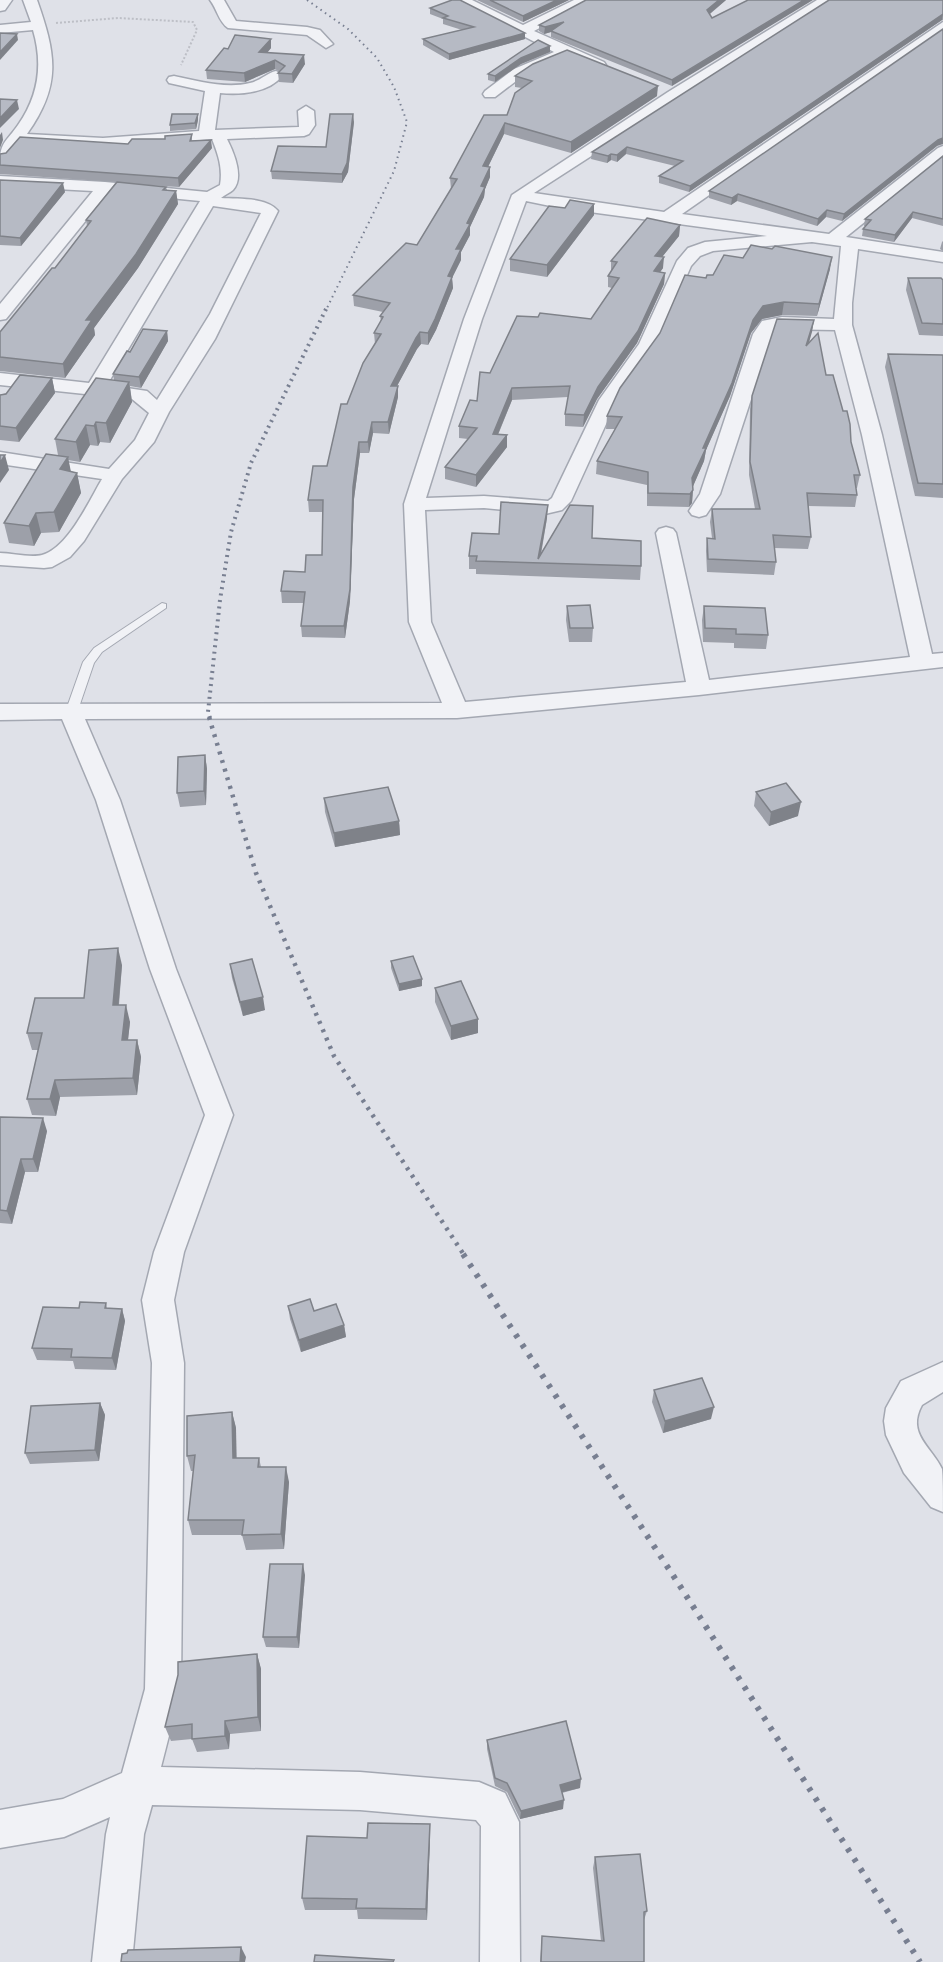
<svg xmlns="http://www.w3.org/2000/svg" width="943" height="1962" viewBox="0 0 943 1962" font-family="'PT Sans',sans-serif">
<rect width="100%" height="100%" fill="#dfe1e8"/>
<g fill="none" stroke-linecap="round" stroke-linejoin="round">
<g stroke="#a4a8b2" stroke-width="2">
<polygon id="service" points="162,603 166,604 166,608 102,652 94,663 77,713 75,716 67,716 65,713 83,662 94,648"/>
</g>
<g stroke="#a4a8b2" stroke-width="3">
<g id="minor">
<polygon points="0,0 12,0 5,10 0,11"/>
<path d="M23,0H37C56,54 62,85 27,134L103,138L199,131L205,91L169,83L167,80L169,77L174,76C198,81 226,89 250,83C260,81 267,73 276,71L283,75C269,93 241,95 220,93L215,130L299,127L298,111L306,106L314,111L315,125L309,134L304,136L227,139C233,151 245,177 233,190C230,193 224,195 221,198C237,199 267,197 278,211L215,339L169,412L154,442L122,479L84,541L70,557L52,567L44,568L0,565V553C12,553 30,558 42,555C68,548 89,501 102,479L0,464V452L109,469L135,440L149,413L132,399L0,385V373L89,383L200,201L109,192L6,319L0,320V304L93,191L0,186V176L105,182L207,192L220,185C223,168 218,154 212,139L103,148L21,143L6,160L0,162C0,142 7,141 18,125C39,95 43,64 33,30L0,33V25L31,22ZM213,206L261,213L210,314L157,400L147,391L107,385Z"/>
<path d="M210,0H224L236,21L307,27L320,30L333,44L326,48L307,35L228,28C219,22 217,9 210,0Z"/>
<polygon points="454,0 472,0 523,25 574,0 592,0 534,31 604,62 606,65 599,69 566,57 524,75 495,97 485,97 483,94 485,91 514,69 554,52"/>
<path d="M817,0H833L534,193L664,212L943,22V32L682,214L829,234L938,148L943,146V159L846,237L943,252V262L858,249L852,303V325L882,435L932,654L943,653V667L699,695L457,718L85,719L120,800L176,969L233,1115L184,1252L174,1300L184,1363L181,1689L161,1767L360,1772L479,1782L505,1793L519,1822L520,1962H480L481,1826L476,1820L360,1810L152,1805L144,1834L132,1962H92L106,1834L110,1817L64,1837L0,1848V1810L63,1799L122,1773L145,1689L152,1363L142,1300L154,1252L205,1115L150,969L96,800L62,719L0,720V704L442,703L409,622L404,504L464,319L512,195L668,92ZM526,201L560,208L767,236L705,242L688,248L677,261L639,344L599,400L552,498L548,501L484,496L426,498L482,319ZM812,242L841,246L834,319L782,317L762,321L753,334L700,494L689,511L692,515L699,517L706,515L720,494L774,329L835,330L862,435L910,657L709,680L676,533L673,529L666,527L659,529L656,533L686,682L465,702L431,622L425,510L484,508L545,514L562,510L571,501L617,400L657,345L691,266L700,256L713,251Z"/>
<path d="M943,1362V1392L922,1405C906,1434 932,1447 942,1469C943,1477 943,1502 943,1512L931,1507L904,1473L886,1435L884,1421L886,1408L901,1381Z"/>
</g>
</g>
<polyline stroke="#bdbfc6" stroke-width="2" stroke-dasharray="2 2" stroke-linecap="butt" points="56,23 118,18 193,22 197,30 181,65"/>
<use href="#service" fill="#f1f2f6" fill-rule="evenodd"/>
<use href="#minor" fill="#f1f2f6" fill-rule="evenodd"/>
<polyline stroke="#787f91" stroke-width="2" stroke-dasharray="1.5 4" stroke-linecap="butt" points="307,0 348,29 377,58 394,87 407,122 394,171 326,310"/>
<polyline stroke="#787f91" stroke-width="4" stroke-dasharray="2 4.5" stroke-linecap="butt" points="210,718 208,712 220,600 231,532 251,463 326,309"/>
<polyline stroke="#787f91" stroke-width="4.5" stroke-dasharray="3 6" stroke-linecap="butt" points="209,717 256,873 334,1056 464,1255"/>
<polyline stroke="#787f91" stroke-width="6" stroke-dasharray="4 8" stroke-linecap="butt" points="463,1254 680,1586 920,1962"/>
</g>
<g fill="#9da0a9">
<polygon points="477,0 569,0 523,22"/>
<polygon points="586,0 726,0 710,14 672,86 551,37 551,32 544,34 539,31 539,25"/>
<polygon points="943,0 943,20 942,20 689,192 659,183 659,176 675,166 626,154 617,162 611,160 607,163 591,159 592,152"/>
<polygon points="430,8 525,39 449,60 423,45 423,39 462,30 443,24 443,19 430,14"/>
<polygon points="271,39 271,48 267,53 305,64 293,83 279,82 278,73 280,72 275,69 245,82 207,79 206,70 228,49"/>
<polygon points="550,46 550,52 521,64 495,82 488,80 488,74"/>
<polygon points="515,76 657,96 571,153 504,134 488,167 490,177 485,189 484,197 470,227 470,235 461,252 461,260 452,278 453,288 436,330 428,345 421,344 417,349 397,386 398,397 389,434 373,433 369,453 360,453 354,499 350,601 345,638 302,637 301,626 304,603 282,603 281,591 305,572 322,555 323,512 309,512 308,500 327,466 347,404 375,344 374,333 381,321 380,316 383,312 354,306 353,295 417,245 451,189 450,178 507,115 522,88 515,87"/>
<polygon points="198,114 198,120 196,129 170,131 170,125"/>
<polygon points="354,122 348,172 342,183 272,179 271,171 326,147"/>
<polygon points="192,134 192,141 212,148 179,187 146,185 166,187 167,190 176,191 178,204 138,268 94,328 95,335 65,378 0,371 0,332 55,268 87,226 86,220 116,182 0,174 0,154 128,144 165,139"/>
<polygon points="937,146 842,221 826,217 817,226 737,201 731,205 709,198 709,191"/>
<polygon points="943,156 943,226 912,218 894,242 862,236 863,229 866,226 864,226 865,219"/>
<polygon points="0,180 65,192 21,246 0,245"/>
<polygon points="565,208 594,215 547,277 510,271 510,259"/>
<polygon points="680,225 679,236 662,257 663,268 660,272 665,273 664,284 637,343 597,399 583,427 565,426 565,414 568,397 512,400 498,435 507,435 507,447 476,487 445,479 445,467 468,439 459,438 459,426 477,401 490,373 538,317 591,319 612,288 608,287 608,276 611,272 611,261"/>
<polygon points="943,241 943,251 940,249 942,242"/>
<polygon points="830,269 817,316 782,315 762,319 751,333 730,396 706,450 704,461 693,486 692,503 689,507 647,506 647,485 596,474 597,461 615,429 606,429 607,416 706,278 713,275"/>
<polygon points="908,278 943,280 943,336 919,335 906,290"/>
<polygon points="814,320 809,343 826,375 851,442 860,475 857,488 856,488 857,495 855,507 808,506 811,537 808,549 774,548 776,562 774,575 707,572 706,551 707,538 712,538 710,522 712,509 755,509 749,475 750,409 752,396"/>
<polygon points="167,331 168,341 141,388 130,386 132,402 110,443 100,442 98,446 90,445 80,462 68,460 70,471 77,473 81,493 59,532 41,533 34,546 9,543 4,523 58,455 55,439 114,380 113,374 130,352"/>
<polygon points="888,354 943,355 943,498 915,496 885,367"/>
<polygon points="52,378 55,393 19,442 0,440 0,395"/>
<polygon points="547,518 541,555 592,538 641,566 640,580 476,574 476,569 469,569 469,556 499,534"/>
<polygon points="567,606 593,628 592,642 569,642 566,620"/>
<polygon points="704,606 768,635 766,649 734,648 734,643 703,642 702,620"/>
<polygon points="205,755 207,769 206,805 180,807 177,793"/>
<polygon points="756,792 798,816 769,826 754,806"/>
<polygon points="324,798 399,821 400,835 335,847 325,812"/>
<polygon points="391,961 422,986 399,991 391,968"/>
<polygon points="230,964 265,1010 243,1016 232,978"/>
<polygon points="122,965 119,1005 130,1022 128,1040 137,1040 141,1057 137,1095 60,1097 56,1116 32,1115 27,1099 38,1050 32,1050 27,1033 84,998"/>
<polygon points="435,988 478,1033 451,1040 435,1002"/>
<polygon points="0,1117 47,1131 38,1172 25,1172 12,1224 0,1223"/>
<polygon points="106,1303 107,1308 122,1309 125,1321 116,1370 75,1369 73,1361 37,1360 32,1348 79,1308"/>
<polygon points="288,1306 314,1311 344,1325 346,1337 301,1352 290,1319"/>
<polygon points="654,1390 711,1419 663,1433 652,1402"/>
<polygon points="100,1403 105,1415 99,1461 30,1464 25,1453"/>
<polygon points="232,1412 236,1428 236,1458 259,1458 261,1467 289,1482 284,1549 246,1550 242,1535 192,1535 188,1520 193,1471 191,1471 187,1456"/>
<polygon points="305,1575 299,1648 266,1647 263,1637"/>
<polygon points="257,1654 261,1669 261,1731 230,1734 229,1749 197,1752 192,1739 171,1741 165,1727"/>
<polygon points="487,1740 580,1788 562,1793 563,1809 520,1819 507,1792 495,1786 487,1749"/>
<polygon points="430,1824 430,1837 427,1920 358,1919 357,1910 305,1910 302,1898 367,1838"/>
<polygon points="595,1857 647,1911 644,1920 644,1962 540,1962 542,1936 601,1941 593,1868"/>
</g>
<g fill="#7f8289">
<polygon points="557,0 569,0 523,22 523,16"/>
<polygon points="719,0 726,0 707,16 707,10"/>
<polygon points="804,0 813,0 672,86 672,80"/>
<polygon points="943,14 942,20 689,192 690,186"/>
<polygon points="564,22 551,31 551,32 544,34 545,27"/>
<polygon points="525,33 525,39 449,60 449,54"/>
<polygon points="17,34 18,40 0,60 0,52"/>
<polygon points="271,39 271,48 260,61 259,52"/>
<polygon points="550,46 550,52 521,64 495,82 495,76 521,58"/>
<polygon points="304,55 305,64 293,83 292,74"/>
<polygon points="275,60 275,69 245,82 244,73"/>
<polygon points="658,86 657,96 571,153 571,142"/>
<polygon points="17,100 19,109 0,128 0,118"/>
<polygon points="198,114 198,120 196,129 195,123"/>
<polygon points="353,114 354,122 348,172 342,183 342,174"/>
<polygon points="505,123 504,134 483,177 483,166"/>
<polygon points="2,132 3,140 0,148 0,135"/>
<polygon points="943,138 943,144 937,146 842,221 844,214 938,140"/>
<polygon points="211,140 212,148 179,187 178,178"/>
<polygon points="627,147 626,154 617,162 617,155"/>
<polygon points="611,154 611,160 607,163 608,156"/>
<polygon points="490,167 490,177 485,189 484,197 470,227 470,235 461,252 461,260 452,278 453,288 436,330 428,345 428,333 456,249 481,186"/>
<polygon points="63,183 65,192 21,246 20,238"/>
<polygon points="176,191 178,204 138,268 94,328 95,335 65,378 63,364 86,320"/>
<polygon points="738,194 737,201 731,205 732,198"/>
<polygon points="594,204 594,215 547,277 547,265"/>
<polygon points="827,210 826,217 817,226 818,219"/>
<polygon points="913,212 912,218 894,242 895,235"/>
<polygon points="680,225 679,236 654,267 655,256"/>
<polygon points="664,257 663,268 653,282 654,271"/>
<polygon points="832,257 830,269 817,316 819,304"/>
<polygon points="665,273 664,284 637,343 597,399 583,427 584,415 598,387"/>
<polygon points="784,302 782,315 762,319 751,333 730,396 706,450 704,461 691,491 692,478 703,448 753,320 763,306"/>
<polygon points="814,320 812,332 804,359 806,346"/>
<polygon points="167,331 168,341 141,388 139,377"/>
<polygon points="420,332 421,344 417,349 391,397 391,386 416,338"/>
<polygon points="52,378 55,393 19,442 16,428"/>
<polygon points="129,382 132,402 110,443 106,423"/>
<polygon points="398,386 398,397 389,434 388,422"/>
<polygon points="512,388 512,400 493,446 493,434"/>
<polygon points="96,422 100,442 98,446 94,426"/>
<polygon points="372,422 373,433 369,453 368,442"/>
<polygon points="86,425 90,445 80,462 76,442"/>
<polygon points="507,435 507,447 476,487 476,475"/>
<polygon points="359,442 360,453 354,499 350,601 345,638 344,626 353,487"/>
<polygon points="5,455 9,470 0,483 0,463"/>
<polygon points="68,457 72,477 60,469"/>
<polygon points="77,473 81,493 59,532 54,512"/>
<polygon points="693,490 692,503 689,507 690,494"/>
<polygon points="548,505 547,518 539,563 538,559"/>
<polygon points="36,513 41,533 34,546 29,526"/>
<polygon points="205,755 207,769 206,805 204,791"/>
<polygon points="801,802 798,816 769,826 771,812"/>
<polygon points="399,821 400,835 335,847 334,833"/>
<polygon points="118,948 122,965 117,1022 113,1005"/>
<polygon points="422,979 422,986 399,991 399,984"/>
<polygon points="263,997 265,1010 243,1016 240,1002"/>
<polygon points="126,1005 130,1022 126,1057 122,1040"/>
<polygon points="478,1019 478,1033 451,1040 451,1026"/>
<polygon points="137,1040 141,1057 137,1095 133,1078"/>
<polygon points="55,1080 60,1097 56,1116 50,1099"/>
<polygon points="43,1118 47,1131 38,1172 33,1159"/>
<polygon points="21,1159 25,1172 12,1224 7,1211"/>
<polygon points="122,1309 125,1321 116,1370 112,1358"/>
<polygon points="344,1325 346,1337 301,1352 299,1340"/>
<polygon points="100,1403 105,1415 99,1461 95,1450"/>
<polygon points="714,1407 711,1419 663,1433 665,1421"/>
<polygon points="232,1412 236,1428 237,1474 233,1458"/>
<polygon points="286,1467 289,1482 284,1549 281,1534"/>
<polygon points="303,1564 305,1575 299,1648 297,1637"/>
<polygon points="257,1654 261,1669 261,1731 258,1717"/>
<polygon points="225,1721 230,1734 229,1749 225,1736"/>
<polygon points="581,1779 580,1788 559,1793 560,1785"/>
<polygon points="564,1800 563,1809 520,1819 521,1811"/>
<polygon points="430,1824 430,1837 427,1920 426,1909"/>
<polygon points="241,1947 246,1957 245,1962 240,1962"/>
</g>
<g fill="#b6bac4" stroke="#7f8289" stroke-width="1.5">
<polygon points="452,0 460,0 525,33 449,54 423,39 474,27 443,18 448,16 430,8"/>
<polygon points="490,0 557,0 523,16"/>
<polygon points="586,0 719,0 707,10 712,18 748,0 804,0 672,80 551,31 564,22 545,27 539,25"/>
<polygon points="829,0 943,0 943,14 690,186 659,176 683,161 627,147 617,155 611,154 608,156 592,152"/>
<polygon points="943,29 943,138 938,140 844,214 827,210 818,219 738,194 732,198 709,191"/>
<polygon points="0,33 17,34 0,52"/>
<polygon points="235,35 271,39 259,52 304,55 292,74 278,73 285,66 275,60 244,73 206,70 224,48 228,49"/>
<polygon points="538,40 550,46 521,58 495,76 488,74"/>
<polygon points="567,50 658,86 571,142 505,123 483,166 490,167 481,186 485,187 467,223 470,224 456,249 461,249 448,276 452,277 435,319 428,333 420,332 416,338 391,386 398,386 388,422 372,422 368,442 359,442 353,487 350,589 344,626 301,626 305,592 281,591 284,571 305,572 306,555 322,555 323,500 308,500 313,466 327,466 341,404 347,404 363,363 381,334 374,333 383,317 380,316 390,303 353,295 406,243 417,245 457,179 450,178 484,115 507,115 515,93 532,81 515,76 533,64"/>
<polygon points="0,99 17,100 0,118"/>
<polygon points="172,114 198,114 195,123 170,125"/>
<polygon points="330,114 353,114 347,163 342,174 271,171 278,146 326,147"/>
<polygon points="192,134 190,141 211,140 178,178 0,165 0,154 6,153 20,137 128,144 132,139 165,139 165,136"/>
<polygon points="943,156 943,219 913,212 895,235 863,229 871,220 865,219"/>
<polygon points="0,180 63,183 20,238 0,236"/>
<polygon points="117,182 166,187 163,190 176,191 136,254 86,320 92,320 63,364 0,357 0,332 52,268 55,268 91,221 86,220"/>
<polygon points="570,200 594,204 547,265 510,259 549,206 565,208"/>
<polygon points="647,218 680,225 655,256 664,257 654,271 665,273 638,331 598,387 584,415 565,414 570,386 512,388 493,434 507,435 476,475 445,467 477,428 459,426 470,400 477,401 480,372 490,373 517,316 538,317 540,313 591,319 619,278 608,276 617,262 611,261"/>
<polygon points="751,245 772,249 775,246 832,257 819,304 784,302 763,306 753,320 732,383 703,448 706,448 692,478 693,490 690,494 648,493 648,472 597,461 622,417 607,416 620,388 660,333 685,275 706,278 707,275 713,275 724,255 743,258"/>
<polygon points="908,278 941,278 943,280 943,324 922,323"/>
<polygon points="777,319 814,320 806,346 818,333 826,375 833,375 843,411 847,411 850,424 851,442 860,475 854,475 857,495 807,493 811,537 773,535 776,562 708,559 707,538 715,539 712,509 760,509 750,462 752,396"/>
<polygon points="143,329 167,331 139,377 113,374 127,351 130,352"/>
<polygon points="888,354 943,355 943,484 918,483"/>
<polygon points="20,375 52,378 16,428 0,426 0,395 6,394"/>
<polygon points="96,378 129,382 106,423 96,422 94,426 86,425 76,442 55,439"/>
<polygon points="46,454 68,457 60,469 77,473 54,512 36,513 29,526 4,523"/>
<polygon points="0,455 5,455 0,463"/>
<polygon points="501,502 548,505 538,559 570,505 593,506 592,538 641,541 641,566 476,561 477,556 469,556 472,533 499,534"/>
<polygon points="590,605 593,628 570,628 567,606"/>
<polygon points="704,606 765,608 768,635 736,634 736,629 705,628"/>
<polygon points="205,755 204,791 177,793 178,757"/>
<polygon points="786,783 801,802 771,812 756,792"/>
<polygon points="388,787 399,821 334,833 324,798"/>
<polygon points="118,948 113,1005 126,1005 122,1040 137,1040 133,1078 55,1080 50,1099 27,1099 42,1033 27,1033 35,998 84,998 89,950"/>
<polygon points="413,956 422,979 399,984 391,961"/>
<polygon points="252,959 263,997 240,1002 230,964"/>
<polygon points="461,981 478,1019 451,1026 435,988"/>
<polygon points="0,1117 43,1118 33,1159 21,1159 7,1211 0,1210"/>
<polygon points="310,1299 314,1311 336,1304 344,1325 299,1340 288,1306"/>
<polygon points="80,1302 106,1303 105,1308 122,1309 112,1358 71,1357 72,1349 32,1348 43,1307 79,1308"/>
<polygon points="702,1378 714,1407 665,1421 654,1390"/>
<polygon points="100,1403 95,1450 25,1453 31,1406"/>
<polygon points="232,1412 233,1458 259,1458 258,1467 286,1467 281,1534 242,1535 244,1520 188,1520 195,1455 187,1456 187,1416"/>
<polygon points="270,1564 303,1564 297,1637 263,1637"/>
<polygon points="257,1654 258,1717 225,1721 225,1736 192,1739 192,1724 165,1727 178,1675 178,1662"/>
<polygon points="566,1721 581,1779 560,1785 564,1800 521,1811 507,1783 495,1778 487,1740"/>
<polygon points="368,1823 430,1824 426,1909 356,1908 357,1899 302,1898 307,1836 367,1838"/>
<polygon points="640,1854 647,1911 644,1912 644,1962 541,1962 542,1936 604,1941 595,1857"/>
<polygon points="241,1947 240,1962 121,1962 122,1954 127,1953 128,1950"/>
<polygon points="315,1955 394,1960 393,1962 314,1962"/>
</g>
</svg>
